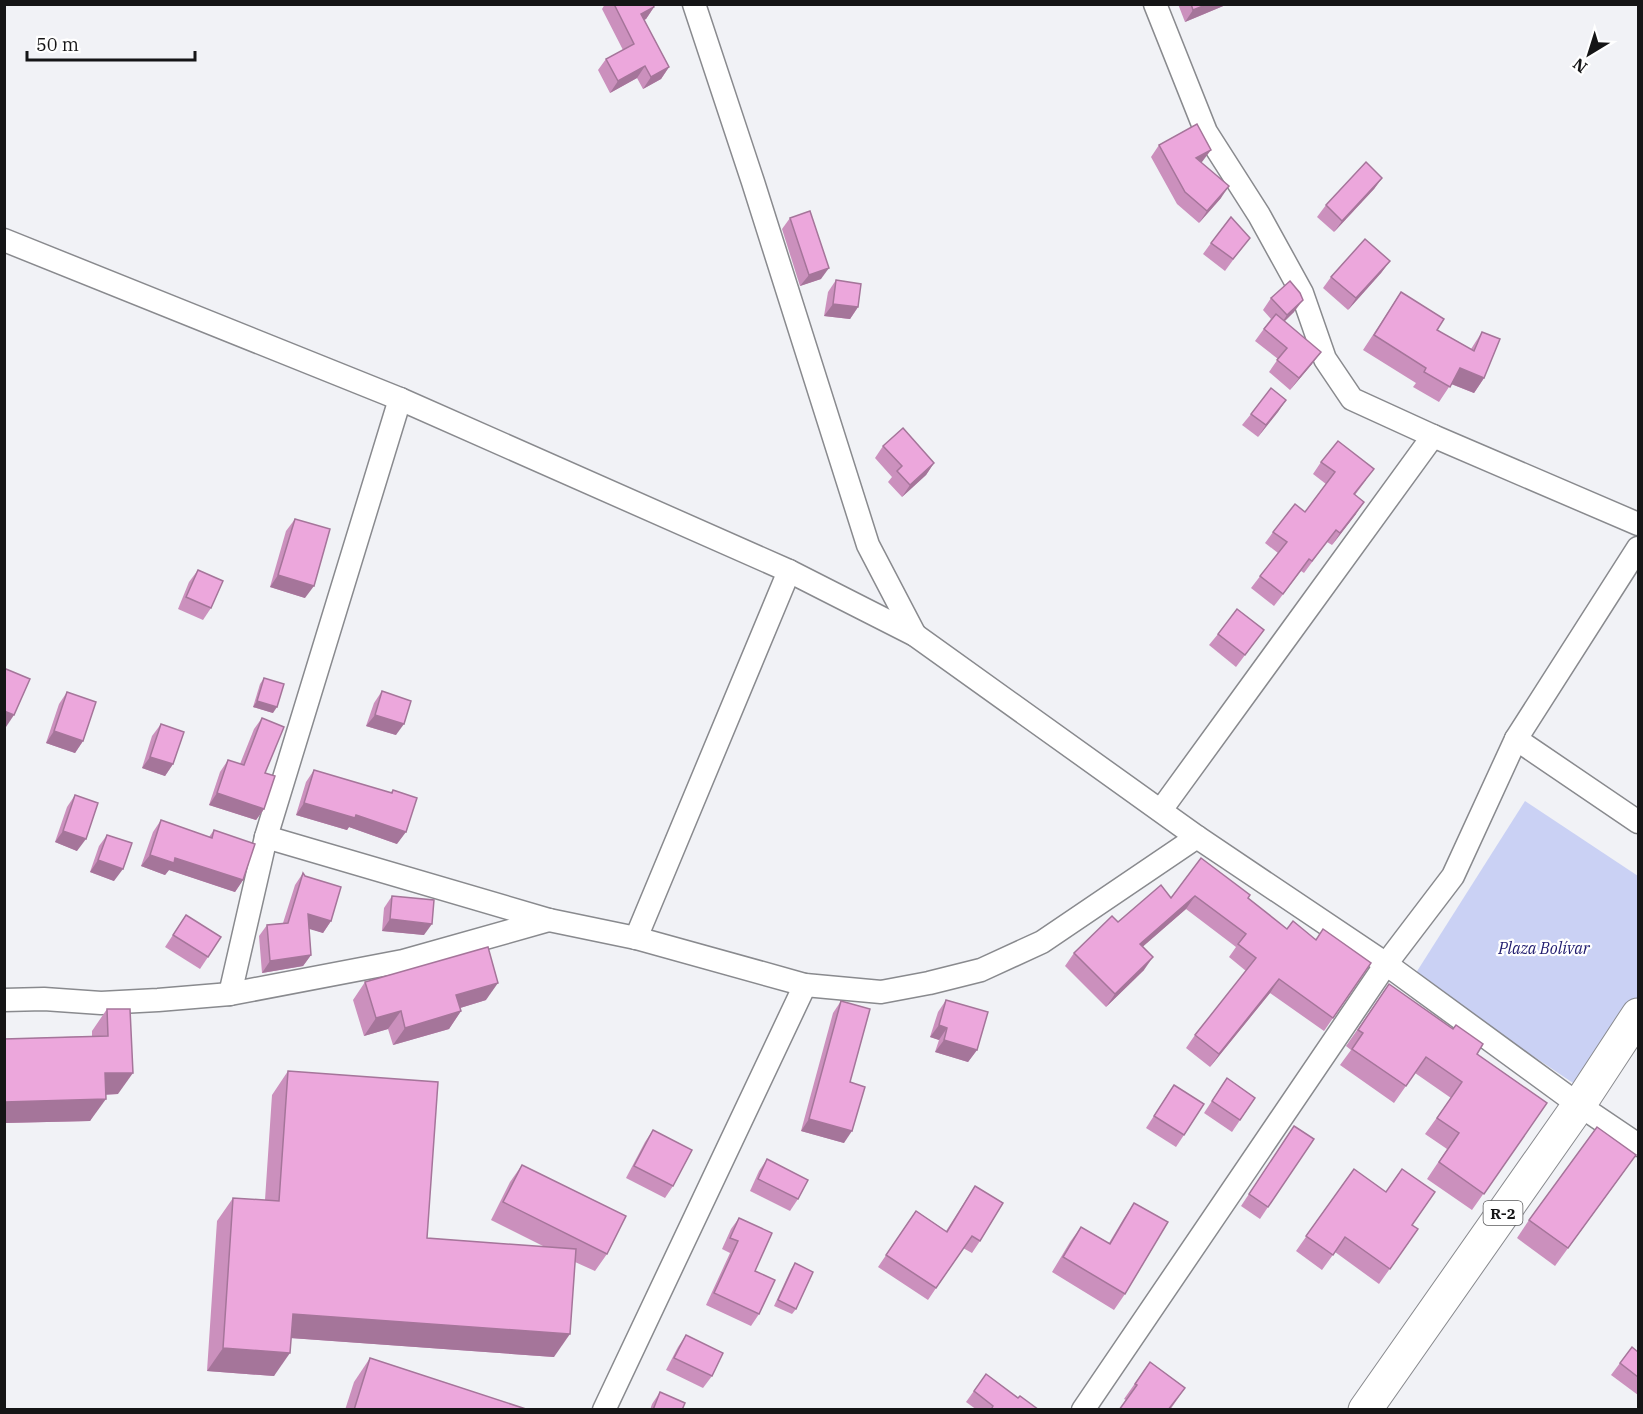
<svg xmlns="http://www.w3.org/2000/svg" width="1643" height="1414" viewBox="0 0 1643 1414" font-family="'IBM Plex Serif',serif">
<rect width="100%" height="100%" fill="#f1f2f6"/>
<polygon fill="#cad1f4" points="1525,801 1638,876 1638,1000 1579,1087 1414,976"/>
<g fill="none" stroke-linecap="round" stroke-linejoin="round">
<g stroke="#898a8e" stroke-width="25">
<g id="street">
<polyline points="694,4 753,182 868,545 915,635"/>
<polyline points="1155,4 1206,132 1259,215 1302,293 1325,359 1352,399 1433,436 1638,524"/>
<polyline points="4,240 400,399 789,571 915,635 1197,837 1386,964 1579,1105 1638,1145"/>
<polyline points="1516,739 1638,822"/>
<polyline points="1161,810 1433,436"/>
<polyline points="266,837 549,920 636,938 805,985 881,992 929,983 981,970 1042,942 1197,837"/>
<polyline points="636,938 789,571"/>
<polyline points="230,994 266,837 400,399"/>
<polyline points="4,1000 44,999 101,1003 158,1000 230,994 403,961 549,920"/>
<polyline points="604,1410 805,985"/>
<polyline points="1083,1410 1386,964 1453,876 1516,739 1638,548"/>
</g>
</g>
<g stroke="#898a8e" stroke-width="35">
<polyline id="primary" points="1365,1410 1579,1105 1638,1015"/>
</g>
<use href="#street" stroke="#fff" stroke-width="22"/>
<use href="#primary" stroke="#fff" stroke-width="33"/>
</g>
<g fill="#cb90bd">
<polygon points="605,4 653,4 654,7 646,19 644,20 669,67 661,79 643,89 637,78 610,93 598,70 606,59 623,50 602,9"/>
<polygon points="1178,4 1228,4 1185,22"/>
<polygon points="1159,145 1202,162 1201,162 1221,198 1199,223 1177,204 1151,157"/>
<polygon points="1382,178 1374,189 1334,232 1317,217 1326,205"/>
<polygon points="790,218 821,279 800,286 782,229"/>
<polygon points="1211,243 1241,249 1225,271 1203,254"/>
<polygon points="1390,261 1381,273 1348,310 1323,288 1331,277"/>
<polygon points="836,280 858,307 850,319 824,316 828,292"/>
<polygon points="1401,292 1437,330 1471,349 1482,332 1484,378 1474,393 1451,384 1439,402 1413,387 1416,383 1363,350"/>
<polygon points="1271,298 1294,312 1284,321 1312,364 1290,390 1269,372 1278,359 1255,341 1271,319 1263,310"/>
<polygon points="1286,400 1258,437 1242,425 1251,414"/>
<polygon points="883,446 934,463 926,475 902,497 888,482 892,477 875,458"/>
<polygon points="1321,462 1366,480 1355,495 1356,514 1332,545 1327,542 1304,573 1301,571 1274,606 1251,588 1278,553 1265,543 1273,532 1305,512 1326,484 1313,474"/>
<polygon points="295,519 305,598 270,587 286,531"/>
<polygon points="198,570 211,608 203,620 178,609 189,582"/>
<polygon points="1264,630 1236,667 1209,645 1218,634"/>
<polygon points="264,678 273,713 253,707 260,684"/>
<polygon points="382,691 396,735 366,726 374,703"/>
<polygon points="67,692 83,741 75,753 46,743 59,704"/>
<polygon points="262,718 265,773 264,809 256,820 209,805 220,772 228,760 240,764 254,729"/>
<polygon points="161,724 173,764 165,776 142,768 152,736"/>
<polygon points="314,770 390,793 393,790 397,844 349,827 347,830 296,815 306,782"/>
<polygon points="75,795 77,851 55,842 67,807"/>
<polygon points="161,820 209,837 214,830 243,880 235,892 169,870 165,875 141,866 153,832"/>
<polygon points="107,835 114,881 90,872 99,846"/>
<polygon points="1201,858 1248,898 1287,929 1316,939 1371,963 1324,1031 1270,993 1210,1067 1186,1048 1195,1035 1246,971 1229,957 1236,947 1186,909 1143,946 1144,970 1106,1007 1065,966 1074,953 1118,922 1171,898"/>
<polygon points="303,873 331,921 323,933 309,928 311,955 303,966 262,973 259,936 267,925 283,923 295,885"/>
<polygon points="392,896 424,935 382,931 384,908"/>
<polygon points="186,915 208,957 200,969 165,947"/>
<polygon points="365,982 486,1000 460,1008 461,1011 449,1029 393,1045 388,1029 364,1036 353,1000"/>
<polygon points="1389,984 1477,1054 1547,1103 1472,1210 1427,1179 1447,1149 1425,1134 1451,1098 1415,1073 1394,1103 1340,1065 1351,1050 1346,1046"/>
<polygon points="946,1000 977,1050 968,1062 935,1052 939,1040 930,1037 938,1012"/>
<polygon points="841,1001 850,1082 844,1143 801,1131 833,1013"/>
<polygon points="107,1009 118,1094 105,1095 90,1121 4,1123 4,1039 92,1036 92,1031"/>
<polygon points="288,1071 427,1238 545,1247 491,1220 510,1182 522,1165 607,1254 595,1271 575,1262 554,1357 291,1338 274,1376 207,1371 217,1221 233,1198 265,1200 272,1095"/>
<polygon points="1227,1078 1255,1098 1232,1132 1204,1113"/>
<polygon points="1174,1085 1184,1135 1176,1147 1146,1128"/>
<polygon points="653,1130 673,1186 665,1198 626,1178 645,1142"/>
<polygon points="1286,1138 1268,1207 1260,1219 1241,1206"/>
<polygon points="767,1159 798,1199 790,1211 750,1191 759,1171"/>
<polygon points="1354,1169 1412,1225 1418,1229 1379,1284 1335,1252 1322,1270 1296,1251"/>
<polygon points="1623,1173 1555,1266 1517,1238 1529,1220"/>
<polygon points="975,1186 980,1241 972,1253 963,1248 928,1300 878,1267 916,1211 946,1231"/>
<polygon points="1134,1203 1125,1294 1114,1310 1052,1272 1070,1242 1081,1227 1109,1243 1124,1218"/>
<polygon points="739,1218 755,1271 759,1314 751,1326 706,1305 730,1253 722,1249 731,1229"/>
<polygon points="795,1263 796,1309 792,1314 774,1306 791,1269"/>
<polygon points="686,1335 712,1376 703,1388 666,1370 678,1347"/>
<polygon points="1632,1347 1638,1352 1638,1395 1611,1375"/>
<polygon points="370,1358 529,1410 345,1410 354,1382"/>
<polygon points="1150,1362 1185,1388 1170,1410 1119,1410 1126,1400 1124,1399"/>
<polygon points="986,1374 1018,1398 1039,1410 977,1410 966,1402"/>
<polygon points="660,1392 682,1410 650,1410 652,1404"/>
</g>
<g fill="#a5759a">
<polygon points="1208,4 1228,4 1185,22 1193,10"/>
<polygon points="654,7 646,19 632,26 641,14"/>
<polygon points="645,66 637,78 610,93 618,81"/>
<polygon points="669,67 661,79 643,89 651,77"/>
<polygon points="1211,150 1202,162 1188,170 1196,158"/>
<polygon points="1382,178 1374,189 1334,232 1342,221"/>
<polygon points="1229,186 1221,198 1199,223 1207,211"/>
<polygon points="1390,261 1381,273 1348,310 1356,298"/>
<polygon points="829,268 821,279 800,286 809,275"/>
<polygon points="1303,300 1294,312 1279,327 1287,315"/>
<polygon points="833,304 858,307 850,319 824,316"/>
<polygon points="1321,352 1312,364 1290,390 1299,378"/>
<polygon points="1460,368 1484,378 1474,393 1449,383"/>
<polygon points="1286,400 1278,412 1258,437 1266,425"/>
<polygon points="934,463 926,475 902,497 910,485"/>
<polygon points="1364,502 1356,514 1332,545 1340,533"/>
<polygon points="278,575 314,586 305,598 270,587"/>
<polygon points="257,701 277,707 273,713 253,707"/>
<polygon points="4,711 14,715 6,727 4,726"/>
<polygon points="375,715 404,724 396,735 366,726"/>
<polygon points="54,731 83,741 75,753 46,743"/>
<polygon points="150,757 173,764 165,776 142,768"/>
<polygon points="217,793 264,809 256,820 209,805"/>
<polygon points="304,803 356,815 406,832 397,844 349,827 347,830 296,815"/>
<polygon points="63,831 86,839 77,851 55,842"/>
<polygon points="150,855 175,858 243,880 235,892 169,870 165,875 141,866"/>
<polygon points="98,860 123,869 114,881 90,872"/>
<polygon points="1195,896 1186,909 1131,957 1140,944"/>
<polygon points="308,914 331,921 323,933 299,926"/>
<polygon points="390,919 432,924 424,935 382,931"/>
<polygon points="311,955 303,966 262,973 270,961"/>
<polygon points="1153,957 1144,970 1106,1007 1115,994"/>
<polygon points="1279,979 1270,993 1210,1067 1219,1054"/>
<polygon points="498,983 486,1000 444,1013 456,995"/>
<polygon points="401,1011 388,1029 364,1036 376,1018"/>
<polygon points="461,1011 449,1029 393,1045 405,1028"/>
<polygon points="939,1025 947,1028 939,1040 930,1037"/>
<polygon points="944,1040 977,1050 968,1062 935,1052"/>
<polygon points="105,1073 133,1073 118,1094 90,1095"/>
<polygon points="106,1099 90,1121 4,1123 4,1102"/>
<polygon points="809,1119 852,1131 844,1143 801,1131"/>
<polygon points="293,1314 570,1334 554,1357 276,1337"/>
<polygon points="223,1348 290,1353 274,1376 207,1371"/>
</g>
<g fill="#eca7dc" stroke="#a5759a" stroke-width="1.5">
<polygon points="614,4 653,4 654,7 641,14 669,67 651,77 645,66 618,81 606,59 634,44"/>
<polygon points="1191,4 1208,4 1193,10"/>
<polygon points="1197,124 1211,150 1196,158 1229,186 1207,211 1185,192 1159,145"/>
<polygon points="1366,162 1382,178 1342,221 1326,205"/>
<polygon points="810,211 829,268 809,275 790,218"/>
<polygon points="1231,217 1250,238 1233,259 1211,243"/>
<polygon points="1365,239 1390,261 1356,298 1331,277"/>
<polygon points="836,280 861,284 858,307 833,304"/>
<polygon points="1290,281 1300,293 1303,300 1287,315 1271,298"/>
<polygon points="1401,292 1444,319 1437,330 1474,351 1482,332 1500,339 1484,378 1460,368 1450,387 1424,372 1426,368 1374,335"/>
<polygon points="1276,314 1321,352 1299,378 1277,360 1287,348 1264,329"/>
<polygon points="1271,388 1286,400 1266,425 1251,414"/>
<polygon points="903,428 934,463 910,485 897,471 902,466 883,446"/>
<polygon points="1338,441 1374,469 1354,494 1364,502 1340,533 1336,530 1312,561 1309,559 1283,594 1260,576 1287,542 1273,532 1295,504 1305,512 1335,472 1321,462"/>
<polygon points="295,519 330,529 314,586 278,575"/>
<polygon points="198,570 223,581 211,608 186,597"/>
<polygon points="1237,609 1264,630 1245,655 1218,634"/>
<polygon points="6,669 30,679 14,715 4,711 4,672"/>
<polygon points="264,678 284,684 277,707 257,701"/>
<polygon points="382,691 411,701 404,724 375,715"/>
<polygon points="67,692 96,702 83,741 54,731"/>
<polygon points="262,718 284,727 265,773 275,776 264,809 217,793 228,760 244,765"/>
<polygon points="161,724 184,732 173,764 150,757"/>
<polygon points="314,770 392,793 393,790 417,798 406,832 356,815 355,818 304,803"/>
<polygon points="75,795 98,803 86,839 63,831"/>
<polygon points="161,820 212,838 214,830 255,844 243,880 175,858 174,863 150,855"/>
<polygon points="107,835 132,843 123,869 98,860"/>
<polygon points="1201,858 1250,895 1248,898 1287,929 1293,921 1316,940 1323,929 1371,963 1333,1018 1279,979 1219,1054 1195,1035 1256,958 1238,944 1246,934 1195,896 1140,944 1153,957 1115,994 1074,953 1112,916 1118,922 1161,885 1171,898"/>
<polygon points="303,873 305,876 341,887 331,921 308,914 311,955 270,961 267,925 288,923"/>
<polygon points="392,896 434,900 432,924 390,919"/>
<polygon points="186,915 221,937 208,957 173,935"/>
<polygon points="488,947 498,983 456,995 461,1011 405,1028 401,1011 376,1018 365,982"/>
<polygon points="1389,984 1453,1029 1456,1025 1483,1044 1477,1054 1547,1103 1484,1194 1439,1162 1459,1133 1437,1118 1462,1082 1426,1057 1406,1086 1352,1049 1363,1033 1358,1030"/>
<polygon points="946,1000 988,1012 977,1050 944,1040 947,1028 939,1025"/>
<polygon points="841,1001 870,1009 850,1082 865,1087 852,1131 809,1119"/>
<polygon points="107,1009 130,1009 133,1073 105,1073 106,1099 4,1102 4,1039 108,1036"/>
<polygon points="288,1071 438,1082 427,1238 576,1249 570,1334 293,1314 290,1353 223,1348 233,1198 279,1201"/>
<polygon points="1227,1078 1255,1098 1240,1120 1212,1101"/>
<polygon points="1174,1085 1204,1104 1184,1135 1154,1116"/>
<polygon points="1294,1126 1314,1139 1268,1207 1249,1194"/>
<polygon points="1597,1127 1636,1155 1568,1248 1529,1220"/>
<polygon points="653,1130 692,1150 673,1186 634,1166"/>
<polygon points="767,1159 808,1180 798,1199 758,1179"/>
<polygon points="522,1165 626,1216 607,1254 503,1202"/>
<polygon points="1354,1169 1386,1192 1402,1169 1435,1192 1412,1225 1418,1229 1390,1269 1345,1237 1333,1255 1306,1236"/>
<polygon points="975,1186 1003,1203 980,1241 972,1236 936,1288 886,1255 916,1211 947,1232"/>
<polygon points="1134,1203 1168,1222 1125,1294 1063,1257 1081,1227 1110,1244"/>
<polygon points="739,1218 772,1233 755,1271 775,1280 759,1314 714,1293 738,1241 730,1238"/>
<polygon points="795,1263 813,1272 796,1309 778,1300"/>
<polygon points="686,1335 723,1353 712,1376 674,1358"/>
<polygon points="1632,1347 1638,1352 1638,1377 1620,1363"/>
<polygon points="370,1358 529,1410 354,1410"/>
<polygon points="1150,1362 1185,1388 1168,1410 1119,1410 1137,1385 1135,1384"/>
<polygon points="986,1374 1018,1398 1020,1396 1039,1410 991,1410 993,1406 974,1391"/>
<polygon points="660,1392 685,1403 682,1410 653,1410"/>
</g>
<g text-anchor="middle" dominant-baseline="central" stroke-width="4.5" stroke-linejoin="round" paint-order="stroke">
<rect fill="#fff" stroke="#5b5b5c" stroke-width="1.5" x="1483.5" y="1201" width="39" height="24" rx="4.5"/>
<g font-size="15" font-weight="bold" fill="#151516">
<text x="1503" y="1213">R-2</text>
</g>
<g font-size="16" font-style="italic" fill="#201c6e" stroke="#fff">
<text x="1544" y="948">Plaza Bolívar</text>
</g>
</g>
<rect width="1643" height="1414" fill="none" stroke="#151516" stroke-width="12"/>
<g transform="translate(1589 54) rotate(218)" stroke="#ffffff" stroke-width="4.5" paint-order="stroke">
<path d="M0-4.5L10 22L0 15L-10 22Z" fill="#151516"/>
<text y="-9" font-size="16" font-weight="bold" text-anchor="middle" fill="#151516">N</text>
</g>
<path d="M27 51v9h168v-9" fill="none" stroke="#151516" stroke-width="3"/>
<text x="36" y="51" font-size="18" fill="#151516" stroke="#ffffff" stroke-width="4.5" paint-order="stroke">50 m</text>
</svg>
